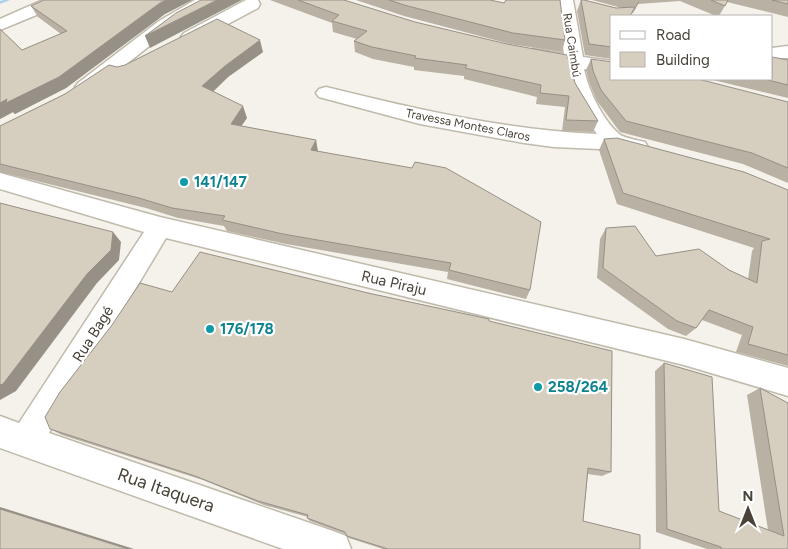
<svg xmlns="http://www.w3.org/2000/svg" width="788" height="549" viewBox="0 0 788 549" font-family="Figtree,sans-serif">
<rect width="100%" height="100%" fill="#f4f2ea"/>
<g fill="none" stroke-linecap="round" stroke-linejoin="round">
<polygon fill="#a8d0ef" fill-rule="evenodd" points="4,0 10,0 0,4 0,1"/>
<g stroke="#c0baac" stroke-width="3">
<g id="minor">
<polygon points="43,0 65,0 63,4 0,30 0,19"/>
<polygon points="195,0 217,0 215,4 192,15 171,29 92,91 85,93 78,91 75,87 78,83 159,21"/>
<polygon points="246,0 258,0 260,4 258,8 196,41 190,42 184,41 181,37 184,33"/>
<path d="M557,0H573L583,57L612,61V73L584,69C588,89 602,119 619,134C624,138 637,140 645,142L648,147L645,152L637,155L612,147L599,149L554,147L524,143L420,124L319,97L316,93L319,89L326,87C415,109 505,130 597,134C581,112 569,93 565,66L526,59L524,55L526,51L533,49L564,54Z"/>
<polygon points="788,46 788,58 772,58 772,48"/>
<polygon points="0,173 160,217 684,339 788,368 788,396 684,365 166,238 49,433 333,531 346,536 351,549 283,549 0,448 0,416 19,423 144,232 0,189"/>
</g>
</g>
<use href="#minor" fill="#fff" fill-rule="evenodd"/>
</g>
<g fill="#b8b1a4">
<polygon points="44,0 192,0 165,14 66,88 15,114 13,112 0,119 0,29 22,50 61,34 38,17 31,6"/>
<polygon points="270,0 344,0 575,83 598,121 593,132 562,131 565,107 536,104 537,97 464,79 464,76 414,70 414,67 373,59 355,52 354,41 357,39 333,32 332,23"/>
<polygon points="356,0 490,0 565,40 562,52 510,44 404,16"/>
<polygon points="581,0 616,8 622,8 592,0 788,0 788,17 727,2 719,16 716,16 680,1 638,4 633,13 612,16 612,59 585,55 577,11"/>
<polygon points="263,52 228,77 213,92 247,118 241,126 316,140 317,152 530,290 526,299 447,279 448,272 286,244 227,231 224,226 178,218 146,208 0,172 0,126 65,94 117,67"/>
<polygon points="591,59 788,102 788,183 743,164 620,132 597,101 589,82 586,70"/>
<polygon points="788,60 788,98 709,79 772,79"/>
<polygon points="604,139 788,190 788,366 736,352 742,335 702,320 696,328 686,336 668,329 597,278 600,239 606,228 656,256 729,270 748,279 752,251 754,248 617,204 599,150"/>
<polygon points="172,292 368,293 489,321 611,472 602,476 588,474 583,521 640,549 383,549 349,538 346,534 310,521 307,518 308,517 264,505 203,480 62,435 50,429"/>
<polygon points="664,363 719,511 768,530 747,395 760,388 788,549 707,549 656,532 655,371"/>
</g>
<g fill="#969086">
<polygon points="166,0 192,0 165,14 66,88 15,114 13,112 0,119 0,103"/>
<polygon points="217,0 242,0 150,48 145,36"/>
<polygon points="639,0 638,4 633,13"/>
<polygon points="260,40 263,52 228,77 206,98 202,86 225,66"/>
<polygon points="243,106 247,118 235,135 231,124"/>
<polygon points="316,140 318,151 313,161 311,150"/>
<polygon points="113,232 121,242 119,260 97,283 16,391 0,400 0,385 87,274"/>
<polygon points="0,507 134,549 128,549 0,509"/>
</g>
<g fill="#d6cebf" stroke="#969086">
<polygon points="44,0 166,0 160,3 59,77 6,103 7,99 0,103 0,29 22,50 67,31 31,6"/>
<polygon points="201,0 217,0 145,36 176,13"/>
<polygon points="298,0 344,0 415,22 507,44 567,55 575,83 598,121 566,120 569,96 540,93 541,85 465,68 467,65 414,58 416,56 372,47 354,41 367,31 332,21 339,15"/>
<polygon points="389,0 490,0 504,3 506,0 560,0 565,40 513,33 404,5"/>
<polygon points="581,0 584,0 616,8 635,7 630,16 612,16 612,47 589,44"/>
<polygon points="711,0 728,0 725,6"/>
<polygon points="772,0 788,0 788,4"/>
<polygon points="217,19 260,40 225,66 202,86 243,106 231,124 316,140 311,150 412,168 415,162 446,168 541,222 530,290 449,270 451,263 283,234 222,220 225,216 172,208 139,198 0,164 0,126 65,94 109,65 117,67 125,65"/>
<polygon points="772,57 788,60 788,85 764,79 772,79"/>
<polygon points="591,59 612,62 612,79 698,79 788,102 788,168 752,153 626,121 601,90 593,71"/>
<polygon points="617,138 744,172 788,190 788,355 748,344 753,327 709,310 696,328 677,321 603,268 606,228 635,226 656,256 699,249 729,270 757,283 762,241 770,239 623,193 604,139"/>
<polygon points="0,203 113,232 111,250 87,274 3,384 0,385"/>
<polygon points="200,252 368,293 489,319 489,321 612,351 611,472 588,468 583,521 640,535 640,549 388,549 347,536 345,532 307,518 308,515 258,501 195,476 50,429 45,417 60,392 112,325 140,283 172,292"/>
<polygon points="664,363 712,377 719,511 784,536 760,388 788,403 788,549 721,549 721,547 667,529"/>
<polygon points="0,509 128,549 0,549"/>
</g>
<g fill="#0f9aa8" stroke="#fff" stroke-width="2">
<circle cx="184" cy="182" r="5"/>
<circle cx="210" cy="329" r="5"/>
<circle cx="538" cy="387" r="5"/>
</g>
<g text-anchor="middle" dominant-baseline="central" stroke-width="4.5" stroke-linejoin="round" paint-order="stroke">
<g font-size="12" fill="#484238" stroke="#fff">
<text transform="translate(572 45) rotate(81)">Rua Caimbú</text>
<text transform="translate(468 125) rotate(11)">Travessa Montes Claros</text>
</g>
<g font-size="15" font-weight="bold" fill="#0d838f" stroke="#fff" text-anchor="start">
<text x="194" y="182">141/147</text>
<text x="220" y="329">176/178</text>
<text x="548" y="387">258/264</text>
</g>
<g font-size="15" fill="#484238" stroke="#fff">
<text transform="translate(394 283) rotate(13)">Rua Piraju</text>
<text transform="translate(93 334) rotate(-58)">Rua Bagé</text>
</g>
<g font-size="18" fill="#484238" stroke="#fff">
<text transform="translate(166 490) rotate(19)">Rua Itaquera</text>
</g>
</g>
<rect x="610" y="15" width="162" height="65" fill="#ffffff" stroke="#b6b3af"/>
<rect x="620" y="31" width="25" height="8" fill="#ffffff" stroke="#b6b3af"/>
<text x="656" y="40" font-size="15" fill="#484238">Road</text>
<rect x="620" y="52" width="25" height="15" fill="#d6cebf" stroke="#b6b3af"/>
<text x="656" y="65" font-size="15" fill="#484238">Building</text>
<g transform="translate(748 509)" stroke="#ffffff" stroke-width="4" paint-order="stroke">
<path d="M0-4L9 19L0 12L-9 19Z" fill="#484238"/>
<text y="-8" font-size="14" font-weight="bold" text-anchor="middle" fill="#484238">N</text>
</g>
</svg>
